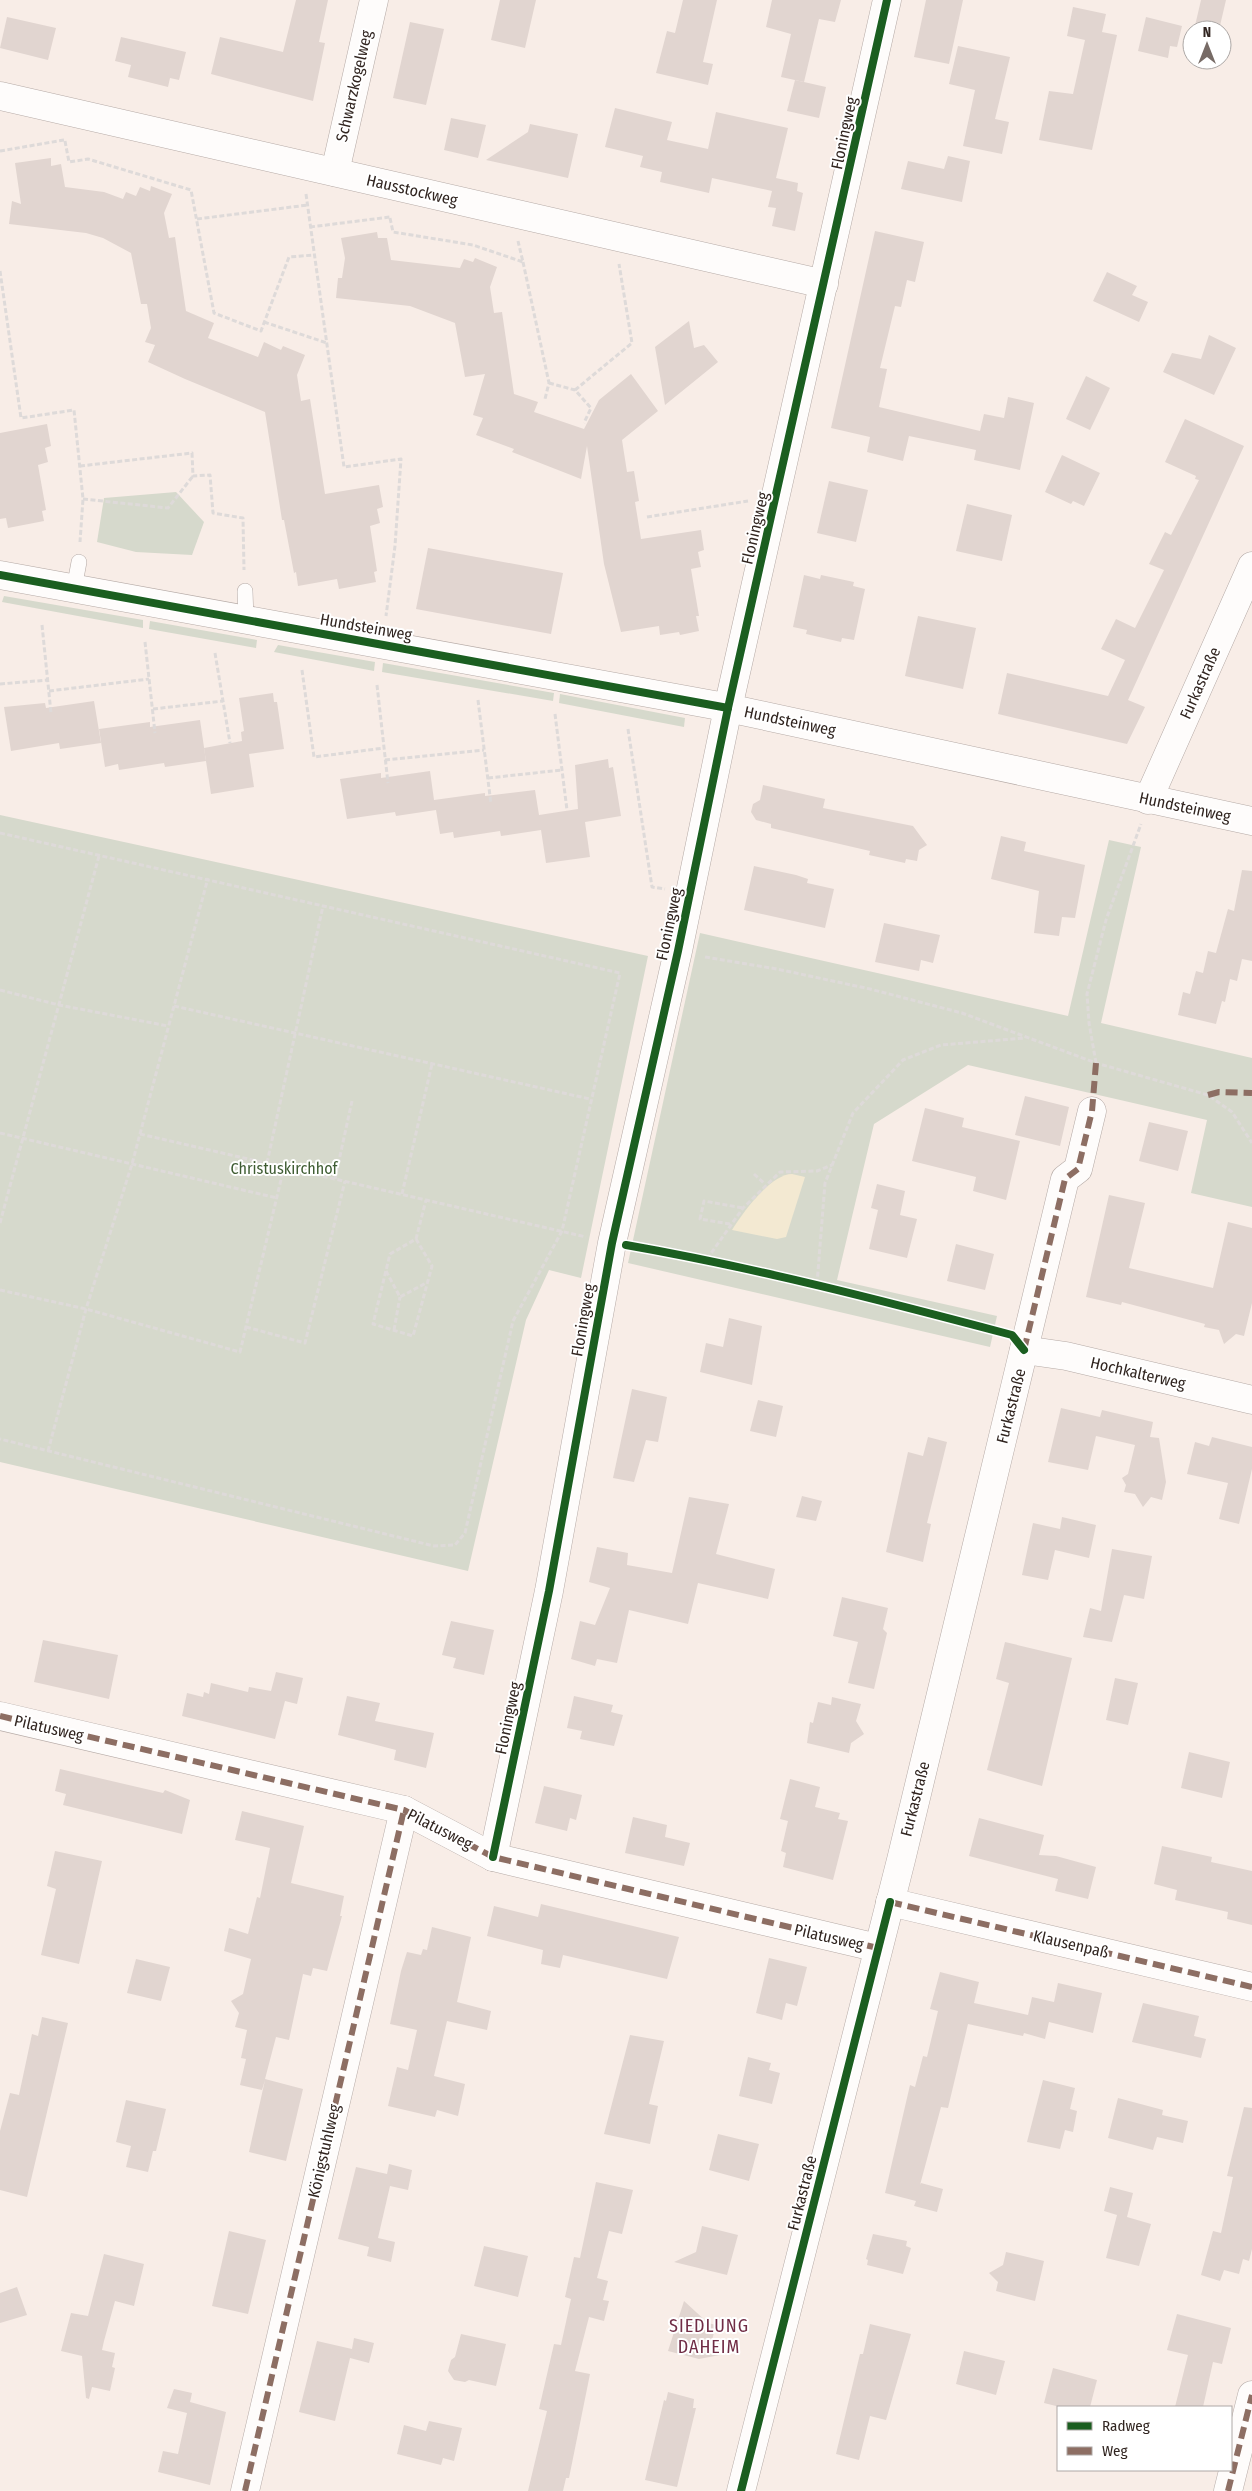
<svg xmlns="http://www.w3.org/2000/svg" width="1252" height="2491" viewBox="0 0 1252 2491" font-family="'Fira Sans Condensed',sans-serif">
<rect width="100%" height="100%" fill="#f8ede7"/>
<g fill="#d6d9cc">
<polygon points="176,492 204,522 192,555 136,552 97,542 104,498"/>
<polygon points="4,596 143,620 143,628 2,602"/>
<polygon points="150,621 257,640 256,648 149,629"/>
<polygon points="278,645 375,662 374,671 274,652"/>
<polygon points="383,663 554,693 553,701 382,672"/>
<polygon points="560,694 685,718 684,727 559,703"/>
<polygon points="0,815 648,956 581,1278 549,1270 526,1320 468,1571 0,1462"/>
<polygon points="1109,840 1141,847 1101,1023 1252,1058 1252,1207 1191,1193 1207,1120 968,1065 874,1124 837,1280 997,1316 990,1347 628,1263 700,933 1068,1016"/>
</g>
<path fill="#f3e9d2" d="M792,1174L805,1177L786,1237L777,1239L732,1230C743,1212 771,1174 792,1174Z"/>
<g fill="#e1d5d0">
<polygon points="296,0 328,0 319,42 325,43 313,101 211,74 220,37 283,52"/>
<polygon points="500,0 536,0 525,48 491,40"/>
<polygon points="683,0 717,0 703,62 713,64 708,85 656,73 667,31 675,33"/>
<polygon points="772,0 841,0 835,22 819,19 804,82 781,77 791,34 766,27"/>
<polygon points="926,0 963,0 949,64 914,57"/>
<polygon points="1201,0 1226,0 1219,30 1194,30"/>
<polygon points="1073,7 1106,14 1102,32 1117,35 1092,150 1039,140 1049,91 1073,94 1085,40 1067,36"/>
<polygon points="7,17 56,28 48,60 0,48"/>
<polygon points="1146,17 1182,26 1177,47 1170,46 1168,58 1138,51"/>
<polygon points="410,22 444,29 426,105 393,98"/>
<polygon points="121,37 186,52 179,80 170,78 168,87 128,77 131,65 115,61"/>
<polygon points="958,46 1010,57 995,119 1009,122 1002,154 963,146 975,90 949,84"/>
<polygon points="795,80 826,87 819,118 787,111"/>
<polygon points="615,108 672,122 667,140 708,149 716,112 788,128 776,178 798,183 797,191 803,193 795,231 772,226 776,208 768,207 772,191 712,178 709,193 660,182 662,172 640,167 643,156 605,147"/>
<polygon points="451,118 486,125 478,158 444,150"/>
<polygon points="530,124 578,134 568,178 486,160 528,132"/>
<polygon points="948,156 970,161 962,202 901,189 908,161 944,169"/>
<polygon points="51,158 51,166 61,164 65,187 104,192 123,199 126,192 136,196 140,187 150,191 151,186 172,194 164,213 169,238 175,237 186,311 214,323 208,338 258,357 264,342 281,350 283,346 305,355 297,375 301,401 310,399 325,494 379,485 383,507 377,509 380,523 370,526 377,571 374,572 376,582 339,589 337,579 298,586 296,572 294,573 284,520 282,520 265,412 185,379 148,362 155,345 145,342 151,328 147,304 141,304 131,253 103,238 86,233 9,224 12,201 21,204 15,163"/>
<polygon points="875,231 924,242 915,282 907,280 901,307 895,306 880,368 887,369 879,407 980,431 984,414 1004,418 1008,397 1034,403 1020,470 974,460 976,450 909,436 903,461 867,452 870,437 831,428"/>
<polygon points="377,232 378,238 387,238 391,260 460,268 464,259 473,262 475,258 497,267 490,287 494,313 502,312 514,394 538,402 534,412 584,429 599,400 631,374 658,411 622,440 627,472 634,471 639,501 635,502 641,539 701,530 704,550 698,552 701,567 691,569 699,616 696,616 699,631 680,635 679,632 660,635 659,626 621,632 604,564 587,446 581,479 512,452 514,449 476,435 483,418 473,415 485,374 465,377 455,323 410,306 336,298 338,278 342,278 345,258 341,238"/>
<polygon points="1107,272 1137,286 1132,295 1148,302 1139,322 1093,301"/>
<polygon points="689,321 694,348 704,345 718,362 665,405 655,347"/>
<polygon points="1209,335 1236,348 1214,395 1163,372 1172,353 1201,359"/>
<polygon points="1086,376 1110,388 1090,430 1066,419"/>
<polygon points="1185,419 1244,446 1128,700 1145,707 1127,744 998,714 1007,673 1108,696 1125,660 1101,649 1116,619 1135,628 1164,570 1149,564 1165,532 1171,535 1199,480 1195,479 1196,476 1165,462"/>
<polygon points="47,424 51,446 45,448 48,462 38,465 46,510 42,511 44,521 8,528 6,518 0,519 0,433"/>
<polygon points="1062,455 1100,473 1084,506 1073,501 1071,504 1045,492"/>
<polygon points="829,481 868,490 856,542 817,533"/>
<polygon points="967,504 1012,515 1002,561 956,551"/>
<polygon points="428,548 563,573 551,634 416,609"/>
<polygon points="804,575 820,579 821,575 854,582 853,586 865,589 854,640 842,638 841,642 806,634 807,630 793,627"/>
<polygon points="918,616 976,628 963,689 905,676"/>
<polygon points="273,693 274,702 277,702 284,749 249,754 254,787 211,794 204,748 242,741 241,732 244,731 239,698"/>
<polygon points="94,701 101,743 60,749 59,743 11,751 4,707 45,703 46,708"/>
<polygon points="200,720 206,761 165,767 164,763 119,770 118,764 105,767 99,729 150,722 150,727"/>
<polygon points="608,759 609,768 613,767 621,816 585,822 590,857 546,863 541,830 501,836 500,831 454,838 453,832 440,834 436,810 396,816 395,812 347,819 340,779 381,773 381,778 430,771 434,800 485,793 485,796 535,790 539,815 578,809 575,765"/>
<polygon points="763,785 825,799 823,808 913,826 927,845 919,850 917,861 906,859 905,863 869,855 870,851 771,828 771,824 756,820 751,812 753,804 760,800"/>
<polygon points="1001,836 1026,842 1024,851 1085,865 1075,918 1062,917 1059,936 1034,933 1039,891 991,879"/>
<polygon points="754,866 796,875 808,879 807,883 834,889 825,928 744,910"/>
<polygon points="1242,870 1252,871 1252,961 1242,959 1237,981 1230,979 1225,1002 1222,1001 1216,1024 1178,1015 1183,992 1190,994 1196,971 1203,973 1208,951 1216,953 1228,909 1234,911"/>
<polygon points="884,923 940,935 933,963 921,960 919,971 875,962"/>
<polygon points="1025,1096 1069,1107 1060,1146 1015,1135"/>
<polygon points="925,1108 964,1118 962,1127 1020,1141 1006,1200 973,1191 976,1177 912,1161"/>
<polygon points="1149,1122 1188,1131 1178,1171 1139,1161"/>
<polygon points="877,1184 905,1191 900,1215 917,1219 907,1258 869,1249 878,1210 871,1208"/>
<polygon points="1109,1195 1145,1203 1129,1268 1213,1288 1228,1222 1252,1228 1252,1303 1244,1336 1236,1334 1224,1344 1219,1330 1204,1327 1205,1324 1122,1302 1121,1305 1086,1297"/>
<polygon points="956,1244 994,1254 985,1290 947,1281"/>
<polygon points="729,1318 762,1326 752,1385 700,1372 706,1343 723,1347"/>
<polygon points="632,1389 667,1397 658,1442 646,1440 634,1482 613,1478"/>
<polygon points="758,1400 783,1406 776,1437 750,1431"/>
<polygon points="1061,1408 1100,1417 1102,1410 1153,1422 1150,1437 1159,1438 1166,1482 1162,1500 1151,1497 1143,1507 1135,1494 1124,1492 1126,1485 1122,1478 1128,1474 1135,1445 1096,1436 1088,1470 1048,1462"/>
<polygon points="928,1437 947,1442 927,1523 931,1524 923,1562 886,1552 908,1452 923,1456"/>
<polygon points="1212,1437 1252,1447 1252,1469 1239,1524 1219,1519 1228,1483 1187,1474 1195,1442 1209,1446"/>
<polygon points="802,1496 822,1501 816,1521 796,1517"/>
<polygon points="689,1497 729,1504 716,1554 775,1569 768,1599 698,1583 688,1624 629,1610 617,1663 597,1659 595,1666 571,1659 580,1621 595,1625 610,1588 589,1582 597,1547 628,1553 627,1565 672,1573"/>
<polygon points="1062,1517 1096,1525 1089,1558 1055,1550 1048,1580 1022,1575 1033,1523 1060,1529"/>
<polygon points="1112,1549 1152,1556 1144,1599 1124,1595 1112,1642 1083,1637 1090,1608 1101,1611"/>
<polygon points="842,1597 888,1608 883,1629 887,1633 874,1689 848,1683 858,1642 833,1636"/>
<polygon points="451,1621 494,1630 484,1675 453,1668 456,1658 442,1655"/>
<polygon points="43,1640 118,1655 109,1699 34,1682"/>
<polygon points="1005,1642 1072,1658 1042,1786 987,1770 1009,1683 996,1679"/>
<polygon points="276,1672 303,1678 297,1704 285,1701 275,1739 182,1716 187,1693 203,1697 204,1692 209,1694 211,1683 248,1692 249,1687 271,1691"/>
<polygon points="1115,1678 1138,1683 1128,1725 1106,1720"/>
<polygon points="347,1696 380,1703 375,1721 434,1733 426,1768 394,1760 396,1750 338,1735"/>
<polygon points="574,1696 613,1705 611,1712 623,1715 614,1746 580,1739 582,1731 567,1728"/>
<polygon points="832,1697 861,1704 856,1721 864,1734 851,1743 849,1753 807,1743 810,1722 813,1723 818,1702 831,1705"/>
<polygon points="1189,1752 1230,1762 1222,1798 1181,1788"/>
<polygon points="60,1769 163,1793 165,1790 190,1800 182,1834 63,1805 66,1794 55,1791"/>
<polygon points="790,1779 820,1787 815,1807 840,1813 838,1819 848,1821 833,1880 783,1867 786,1853 781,1851 788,1821 780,1819"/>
<polygon points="544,1786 582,1795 576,1820 570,1818 567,1831 535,1823"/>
<polygon points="242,1811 304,1826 291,1883 344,1896 340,1916 342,1916 327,1971 313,1968 311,1976 303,1974 289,2040 276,2037 265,2079 303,2089 286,2161 249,2152 265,2080 262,2090 240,2085 246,2059 241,2058 247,2030 235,2027 239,2013 231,2001 243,1994 251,1959 224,1951 229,1928 248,1934 257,1897 260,1898 270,1848 235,1840"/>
<polygon points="633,1817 667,1825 665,1837 690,1843 684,1866 625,1853"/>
<polygon points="979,1818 1044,1835 1039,1855 1056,1856 1096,1867 1088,1899 1055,1891 1058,1879 969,1856"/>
<polygon points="1162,1846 1212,1857 1211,1862 1252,1871 1252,1925 1227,1919 1228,1912 1175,1900 1177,1890 1154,1884"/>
<polygon points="55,1851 102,1861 79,1964 41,1955 56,1889 47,1886"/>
<polygon points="541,1904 679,1937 667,1979 563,1955 560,1968 541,1964 543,1950 487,1936 494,1906 538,1917"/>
<polygon points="432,1927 471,1937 457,2002 491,2011 487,2030 447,2021 434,2076 465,2084 458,2116 437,2110 435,2117 388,2106 397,2067 408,2070 417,2030 390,2024 401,1971 407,1952 421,1955 423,1949 427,1950"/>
<polygon points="769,1958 807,1967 797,2006 786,2003 782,2020 756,2013"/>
<polygon points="136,1959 170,1967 161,2001 127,1993"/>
<polygon points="940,1972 979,1982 974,2003 1028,2015 1032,1997 1054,2002 1058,1983 1102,1993 1093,2033 1049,2022 1045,2039 1024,2033 1025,2030 1023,2036 968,2024 948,2108 941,2107 920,2185 921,2183 943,2189 937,2212 914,2206 916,2201 885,2193 910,2085 915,2087 923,2056 927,2057 938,2011 930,2009"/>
<polygon points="1143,2003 1199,2016 1194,2036 1206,2039 1201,2058 1132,2042"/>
<polygon points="42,2017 68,2023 27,2197 0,2190 0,2131 10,2093 19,2095 32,2034 38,2036"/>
<polygon points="630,2035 664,2041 649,2104 658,2106 650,2144 604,2134"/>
<polygon points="748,2057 771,2063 769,2070 780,2073 772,2104 739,2096"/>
<polygon points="1043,2080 1075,2088 1070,2109 1077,2111 1073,2132 1065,2130 1060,2149 1027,2142"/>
<polygon points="1118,2098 1163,2110 1162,2115 1188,2121 1183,2143 1157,2137 1153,2150 1108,2138"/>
<polygon points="126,2100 166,2109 156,2151 153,2151 148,2172 126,2167 131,2146 116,2142"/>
<polygon points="1244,2107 1252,2108 1252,2249 1249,2261 1243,2259 1239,2274 1224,2270 1220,2281 1201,2275 1213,2231 1221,2233 1233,2177 1227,2176"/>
<polygon points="718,2134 759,2144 749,2181 709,2170"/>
<polygon points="389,2164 412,2170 408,2190 390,2186 378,2238 395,2242 391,2262 367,2256 369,2247 338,2239 356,2167 387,2174"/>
<polygon points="596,2182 633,2190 622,2234 609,2231 597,2278 608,2281 603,2300 609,2301 604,2321 589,2317 575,2371 590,2374 569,2478 566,2478 563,2491 528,2491 547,2411 539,2409 554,2344 561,2345 571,2299 565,2297 574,2257 580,2258"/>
<polygon points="1110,2187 1133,2193 1127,2217 1151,2224 1139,2266 1106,2258 1117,2215 1104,2211"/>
<polygon points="702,2226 738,2235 727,2275 674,2262 696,2252"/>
<polygon points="229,2231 266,2240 248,2314 212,2306"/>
<polygon points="873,2234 907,2241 906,2246 911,2248 903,2274 867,2265 868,2260 866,2259"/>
<polygon points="484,2246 528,2256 518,2297 474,2286"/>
<polygon points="1006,2252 1044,2261 1035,2301 996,2291 998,2282 989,2273 1003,2265"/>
<polygon points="104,2254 144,2264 134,2306 115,2301 104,2341 102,2350 115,2353 112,2367 115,2368 110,2391 92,2387 89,2399 86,2398 82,2356 61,2351 71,2313 88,2316"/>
<polygon points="17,2287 27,2315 0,2323 0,2293"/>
<polygon points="684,2301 708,2323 716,2325 711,2344 720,2355 699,2359 668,2351"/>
<polygon points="1177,2314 1231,2328 1222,2364 1213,2362 1203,2407 1175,2407 1188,2355 1167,2350"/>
<polygon points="870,2324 911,2334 886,2420 870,2416 859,2460 836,2454 860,2354 863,2354"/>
<polygon points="461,2334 506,2344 496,2386 469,2380 465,2382 454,2380 448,2371 451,2360 455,2357"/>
<polygon points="354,2338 374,2343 369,2363 350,2358 335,2421 299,2412 317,2341 352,2349"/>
<polygon points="964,2351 1005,2361 996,2395 956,2384"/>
<polygon points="1053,2368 1097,2380 1090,2407 1060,2407 1044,2403"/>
<polygon points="174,2389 192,2393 190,2402 226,2412 210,2485 158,2472 163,2451 178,2454 187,2413 167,2408"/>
<polygon points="668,2392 694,2399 693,2408 696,2408 677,2487 645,2480 664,2400 666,2401"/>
<polygon points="429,2421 462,2428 454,2461 443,2458 441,2465 397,2454 404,2425 426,2431"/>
</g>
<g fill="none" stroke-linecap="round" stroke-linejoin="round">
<g stroke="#b5aaa6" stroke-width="16">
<g id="service">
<polyline points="74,589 79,562"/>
<polyline points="245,591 246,619"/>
</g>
</g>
<g stroke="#b5aaa6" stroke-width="29">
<g id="minor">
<polyline points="0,96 824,284"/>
<polyline points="335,172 374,0"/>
<polyline points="0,575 714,705 1252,821"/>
<polyline points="1148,800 1252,566"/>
<polyline points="1024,1350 1066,1356 1252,1400"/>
<polyline points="0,1716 404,1810 493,1857 878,1948"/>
<polyline points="493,1857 549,1591 612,1243 678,951 728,708 887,0"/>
<polyline points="890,1902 1252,1987"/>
<polyline points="245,2491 404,1810"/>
<polyline points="741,2491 901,1860 1065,1179 1078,1169 1092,1111"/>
<polyline points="1228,2491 1252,2395"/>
</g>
</g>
<g stroke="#dedad9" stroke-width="3" stroke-dasharray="5 2.5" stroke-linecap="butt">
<polyline points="65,141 69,162 88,159 191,190 214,313 261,331 289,257 314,255"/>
<polyline points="0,151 64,140"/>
<polyline points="306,194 344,467 401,459 395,546 386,616"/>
<polyline points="390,218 393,232 473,245 523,262 518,241"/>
<polyline points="197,219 308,205"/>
<polyline points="310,227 390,217"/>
<polyline points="523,262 549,383 545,399"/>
<polyline points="0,271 21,418 74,410 83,499 80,542"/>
<polyline points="264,322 327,343"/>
<polyline points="549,383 575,390 591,408 584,423"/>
<polyline points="575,390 632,343 619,264"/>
<polyline points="80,466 192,453 193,476 210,475 213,513 243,518 244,570"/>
<polyline points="83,499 168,508 193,476"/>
<polyline points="647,517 748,501"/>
<polyline points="42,625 51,713"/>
<polyline points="145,642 155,733"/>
<polyline points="215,653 230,743"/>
<polyline points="302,670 314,757 384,748"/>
<polyline points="0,684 48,680"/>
<polyline points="377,685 388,783"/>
<polyline points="49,691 149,679"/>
<polyline points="478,700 491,804"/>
<polyline points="153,709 223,701"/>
<polyline points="555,714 567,810"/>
<polyline points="628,729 652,887 665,889"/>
<polyline points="385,760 484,750"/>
<polyline points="488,778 562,770"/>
<polyline points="0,833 620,973 562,1231 513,1321 465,1533 455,1545 434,1546 0,1439"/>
<polyline points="705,957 777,969 870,989 962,1013 1096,1063 1208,1095 1232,1112 1252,1143"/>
<polyline points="0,990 59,1005 168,1026"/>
<polyline points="174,1006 590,1099"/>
<polyline points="1096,1063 1089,1023 1087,994 1106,920 1141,824"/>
<polyline points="0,1133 277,1198"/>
<polyline points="140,1134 586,1237"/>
<polyline points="267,1163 323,906"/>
<polyline points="754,1174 765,1184"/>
<polyline points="335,1179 352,1101"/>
<polyline points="402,1194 432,1064"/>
<polyline points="0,1223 99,856"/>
<polyline points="730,1224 700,1219 704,1201 743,1208"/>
<polyline points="416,1239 432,1266 413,1336 373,1324 390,1254 416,1239 426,1200"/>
<polyline points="707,1259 743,1208 780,1172 817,1171 832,1165"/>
<polyline points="386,1271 400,1297 426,1283"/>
<polyline points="817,1284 825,1183 853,1113 903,1060 941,1045 1025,1038"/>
<polyline points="0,1290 86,1309 240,1352 284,1167"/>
<polyline points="246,1327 305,1343 345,1181"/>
<polyline points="394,1330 400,1297"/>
<polyline points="48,1451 86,1309 132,1164 208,878"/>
</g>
<use href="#service" stroke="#fefcfb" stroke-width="15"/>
<use href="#minor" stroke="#fefcfb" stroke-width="28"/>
<g stroke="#8d6e63" stroke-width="6" stroke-dasharray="12 6" stroke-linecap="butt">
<polyline points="1208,1095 1219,1092 1252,1093"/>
<polyline points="1024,1350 1065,1179 1078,1169 1092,1111 1096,1063"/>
<polyline points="0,1716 404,1810 493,1857 878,1948"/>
<polyline points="890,1902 1252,1987"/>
<polyline points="245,2491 404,1810"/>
<polyline points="1228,2491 1252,2395"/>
</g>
<g stroke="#fff" stroke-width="11">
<g id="cycleway">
<polyline points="0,575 728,708"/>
<path d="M626,1245C757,1268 884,1301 1012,1335L1024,1350"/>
<polyline points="493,1857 549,1591 612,1243 678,951 728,708 887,0"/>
<polyline points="741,2491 890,1902"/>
</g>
</g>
<use href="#cycleway" stroke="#1b5e20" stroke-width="8"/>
</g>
<g text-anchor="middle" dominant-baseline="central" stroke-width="4" stroke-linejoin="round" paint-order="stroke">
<g font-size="16" fill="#312520" stroke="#fff">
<text transform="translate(354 86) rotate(-77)">Schwarzkogelweg</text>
<text transform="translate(844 133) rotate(-78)">Floningweg</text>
<text transform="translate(412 190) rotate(13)">Hausstockweg</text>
<text transform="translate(755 528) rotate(-77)">Floningweg</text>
<text transform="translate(366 627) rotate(10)">Hundsteinweg</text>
<text transform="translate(1200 683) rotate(-66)">Furkastraße</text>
<text transform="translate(790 721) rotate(12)">Hundsteinweg</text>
<text transform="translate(1185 807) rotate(12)">Hundsteinweg</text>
<text transform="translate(669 924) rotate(-78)">Floningweg</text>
<text transform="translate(583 1320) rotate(-80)">Floningweg</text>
<text transform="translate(1138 1373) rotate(13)">Hochkalterweg</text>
<text transform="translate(1011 1406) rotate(-76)">Furkastraße</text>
<text transform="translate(508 1718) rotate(-78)">Floningweg</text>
<text transform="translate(49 1728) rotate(13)">Pilatusweg</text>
<text transform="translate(915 1799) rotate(-76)">Furkastraße</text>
<text transform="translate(440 1829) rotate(27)">Pilatusweg</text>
<text transform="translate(829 1937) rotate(13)">Pilatusweg</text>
<text transform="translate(1071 1944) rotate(13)">Klausenpaß</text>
<text transform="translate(324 2151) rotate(-77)">Königstuhlweg</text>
<text transform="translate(802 2193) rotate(-76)">Furkastraße</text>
</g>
<g font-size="16" fill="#3e5c32" stroke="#fff">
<text x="284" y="1168">Christuskirchhof</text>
</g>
<g font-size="18" letter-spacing="1" fill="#702c45" stroke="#fff">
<text x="709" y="2326">SIEDLUNG<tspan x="709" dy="21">DAHEIM</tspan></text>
</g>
</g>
<rect x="1057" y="2406" width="175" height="65" fill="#ffffff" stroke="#ada8a6"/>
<rect x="1067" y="2422" width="25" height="8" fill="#1b5e20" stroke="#ada8a6"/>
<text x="1102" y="2431" font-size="15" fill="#312520">Radweg</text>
<rect x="1067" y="2447" width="25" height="8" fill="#8d6e63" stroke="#ada8a6"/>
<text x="1102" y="2456" font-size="15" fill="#312520">Weg</text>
<g transform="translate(1207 45)"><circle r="24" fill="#ffffff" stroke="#ada8a6"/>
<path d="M0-4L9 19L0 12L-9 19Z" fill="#776b66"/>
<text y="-8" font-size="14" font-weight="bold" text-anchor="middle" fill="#312520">N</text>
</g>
</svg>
